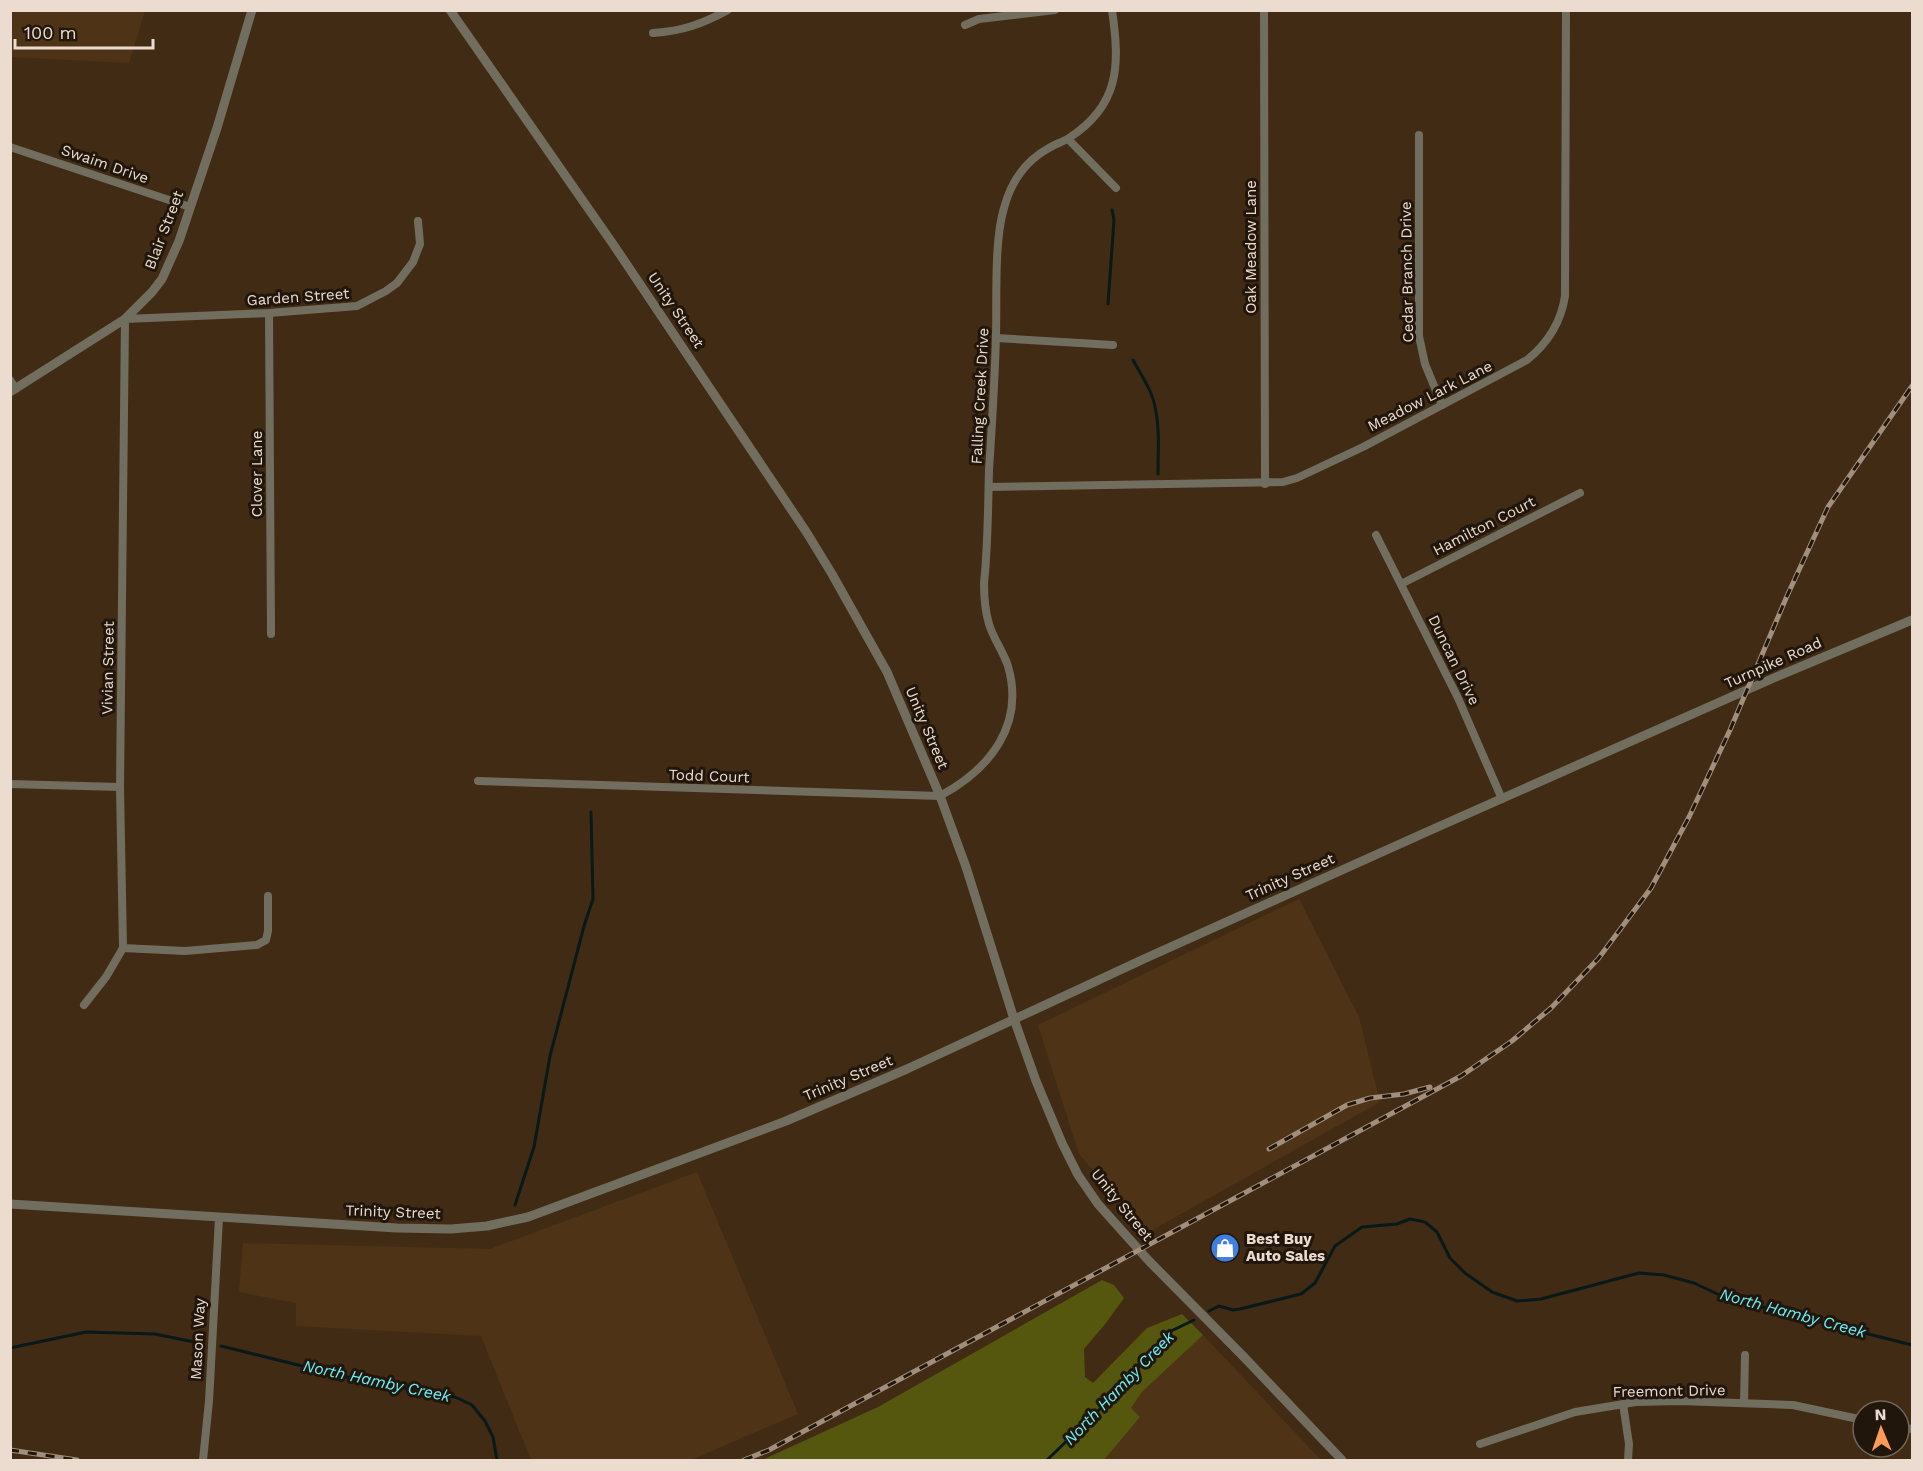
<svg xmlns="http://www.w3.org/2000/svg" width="1923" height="1471" viewBox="0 0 1923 1471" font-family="'Work Sans',sans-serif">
<rect width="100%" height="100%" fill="#422b14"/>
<g fill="#4f3316">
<polygon points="11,10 145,10 145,11 129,63 11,57"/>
<polygon points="1299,899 1359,1017 1380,1102 1147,1233 1079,1154 1038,1025"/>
<polygon points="697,1172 798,1414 691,1460 531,1460 481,1336 296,1326 296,1303 239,1292 243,1243 490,1249"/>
<polygon points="1203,1335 1321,1460 1104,1460 1140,1417 1131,1408 1142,1392"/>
</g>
<polygon fill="#55570e" points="1102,1280 1114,1285 1124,1298 1106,1323 1084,1349 1085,1377 1093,1383 1147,1328 1182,1314 1203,1335 1142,1392 1131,1408 1140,1417 1104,1460 762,1460 878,1407"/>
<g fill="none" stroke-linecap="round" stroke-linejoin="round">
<g stroke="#08191a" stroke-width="3">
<polyline points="1108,304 1114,220 1112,210"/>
<path d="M1133,360C1141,375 1152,390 1155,407C1160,429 1158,452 1158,474"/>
<polyline points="515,1205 534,1147 550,1056 584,926 593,899 591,812"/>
<polyline points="1209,1311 1219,1306 1233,1310 1240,1309 1301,1294 1315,1283 1335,1246 1362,1227 1397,1224 1410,1219 1425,1222 1437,1232 1450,1258 1465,1273 1492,1292 1517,1301 1541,1299 1639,1273 1664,1275 1694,1283 1726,1298 1912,1345"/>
<polyline points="221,1346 359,1380 455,1397 472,1405 485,1421 493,1437 497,1460"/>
<polyline points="10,1348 86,1332 155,1334 199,1343"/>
<polyline points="1047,1460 1101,1408 1171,1331 1194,1320"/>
</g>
<g stroke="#716e5f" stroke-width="8">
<polyline points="1264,10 1265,484"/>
<polyline points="965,25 979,19 1055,10"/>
<path d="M653,33C683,31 702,24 728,10"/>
<polyline points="1419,135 1419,336 1425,364 1442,405"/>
<polyline points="1068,139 1116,188"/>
<polyline points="10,147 190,207"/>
<polyline points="269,313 271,634"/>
<polyline points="996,338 1113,345"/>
<polyline points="10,380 16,389"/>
<path d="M989,487L1283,482L1297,478L1363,447L1527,360C1548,343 1561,323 1565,296L1566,10"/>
<polyline points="1376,535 1458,698 1502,799"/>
<polyline points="1401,584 1580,493"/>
<path d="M478,781L940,796C990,769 1025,725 1008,666C1003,651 993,638 989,624C985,611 984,597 984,583C988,546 988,508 989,470C992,425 995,379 996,334C997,298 994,241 1004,208C1011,182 1025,161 1049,148C1055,144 1063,142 1069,138C1120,105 1120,65 1112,10"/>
<polyline points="10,784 120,787"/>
<polyline points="123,948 185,951 257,945 266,940 268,931 268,896"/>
<polyline points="84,1005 106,977 123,948 120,787 125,319 269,313 357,306 386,291 397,283 413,262 420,244 418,221"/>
<polyline points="1744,1403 1745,1355"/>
<polyline points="1623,1404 1629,1444 1628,1460"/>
<polyline points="1899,1427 1912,1429"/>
<polyline points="1480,1444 1575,1412 1636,1402 1680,1401 1793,1405 1863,1420"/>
<polyline points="203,1460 209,1401 219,1218"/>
</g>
<g stroke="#716e5f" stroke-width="9">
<polyline points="450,10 613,244 807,533 832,574 887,672 940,796 966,867 1014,1019 1036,1081 1062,1143 1078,1175 1098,1204 1149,1261 1243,1356 1342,1460"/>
<polyline points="10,392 125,319 152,292 162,279 179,241 217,128 252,10"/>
<polyline points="10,1204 397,1228 451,1229 487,1226 528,1217 786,1121 907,1069 1146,958 1431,830 1776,677 1912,620"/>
</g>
<g stroke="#a18e7c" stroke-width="5">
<g id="rail">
<polyline points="1269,1149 1347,1105 1370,1098 1404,1094 1430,1087"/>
<polyline points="10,1450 77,1460"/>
<polyline points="744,1460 769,1450 1461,1076 1512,1041 1551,1008 1598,959 1651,888 1689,817 1730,730 1787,596 1828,507 1912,386"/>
</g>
</g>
<use href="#rail" stroke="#21160c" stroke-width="3" stroke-dasharray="9" stroke-linecap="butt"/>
</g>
<defs>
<g id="shop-disc" transform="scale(1.5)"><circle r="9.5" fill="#3f7fe0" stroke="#21160c"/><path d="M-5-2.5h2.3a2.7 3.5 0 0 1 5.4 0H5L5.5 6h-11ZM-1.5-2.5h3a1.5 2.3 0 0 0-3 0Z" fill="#fff"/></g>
</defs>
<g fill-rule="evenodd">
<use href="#shop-disc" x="1225" y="1248"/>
</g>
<g text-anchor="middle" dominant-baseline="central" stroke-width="6" stroke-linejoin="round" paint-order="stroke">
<g font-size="15" fill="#ecdccf" stroke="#21160c">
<text transform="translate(105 164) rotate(19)">Swaim Drive</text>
<text transform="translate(164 230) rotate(-69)">Blair Street</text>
<text transform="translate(1251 247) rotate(-90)">Oak Meadow Lane</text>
<text transform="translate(1407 272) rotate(-91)">Cedar Branch Drive</text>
<text transform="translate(298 297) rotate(-4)">Garden Street</text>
<text transform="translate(676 310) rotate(56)">Unity Street</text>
<text transform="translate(980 396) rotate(-87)">Falling Creek Drive</text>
<text transform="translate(1430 396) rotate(-27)">Meadow Lark Lane</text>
<text transform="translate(257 474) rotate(-90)">Clover Lane</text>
<text transform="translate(1484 526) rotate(-27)">Hamilton Court</text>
<text transform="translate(1454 660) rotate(64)">Duncan Drive</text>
<text transform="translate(1773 663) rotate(-24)">Turnpike Road</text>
<text transform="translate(108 668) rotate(-89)">Vivian Street</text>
<text transform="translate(927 728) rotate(67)">Unity Street</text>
<text transform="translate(709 776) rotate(2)">Todd Court</text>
<text transform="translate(1290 877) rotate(-24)">Trinity Street</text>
<text transform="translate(848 1078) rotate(-23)">Trinity Street</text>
<text transform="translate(1122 1205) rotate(51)">Unity Street</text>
<text transform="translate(393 1212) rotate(2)">Trinity Street</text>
<text transform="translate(198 1339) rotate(-87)">Mason Way</text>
<text transform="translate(1669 1391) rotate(-1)">Freemont Drive</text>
</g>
<g font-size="15" font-weight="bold" fill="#ecdccf" stroke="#21160c" text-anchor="start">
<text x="1246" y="1239">Best Buy<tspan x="1246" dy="17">Auto Sales</tspan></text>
</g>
<g font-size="16" font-style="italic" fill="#6af0fa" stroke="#21160c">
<text transform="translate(1793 1313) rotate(15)">North Hamby Creek</text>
<text transform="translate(377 1381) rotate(12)">North Hamby Creek</text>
<text transform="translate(1119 1388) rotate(-46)">North Hamby Creek</text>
</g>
</g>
<rect width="1923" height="1471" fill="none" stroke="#ecdccf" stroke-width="24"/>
<g transform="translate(1881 1429) rotate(358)"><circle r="28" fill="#21160c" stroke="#72655a" stroke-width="1.5"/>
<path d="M0-4.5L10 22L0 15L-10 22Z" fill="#fe9b59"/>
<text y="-9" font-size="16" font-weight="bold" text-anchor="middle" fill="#ecdccf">N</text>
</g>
<path d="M15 39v9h138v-9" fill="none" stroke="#ecdccf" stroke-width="3"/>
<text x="24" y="39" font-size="18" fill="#ecdccf" stroke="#21160c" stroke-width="4.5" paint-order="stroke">100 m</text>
</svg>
